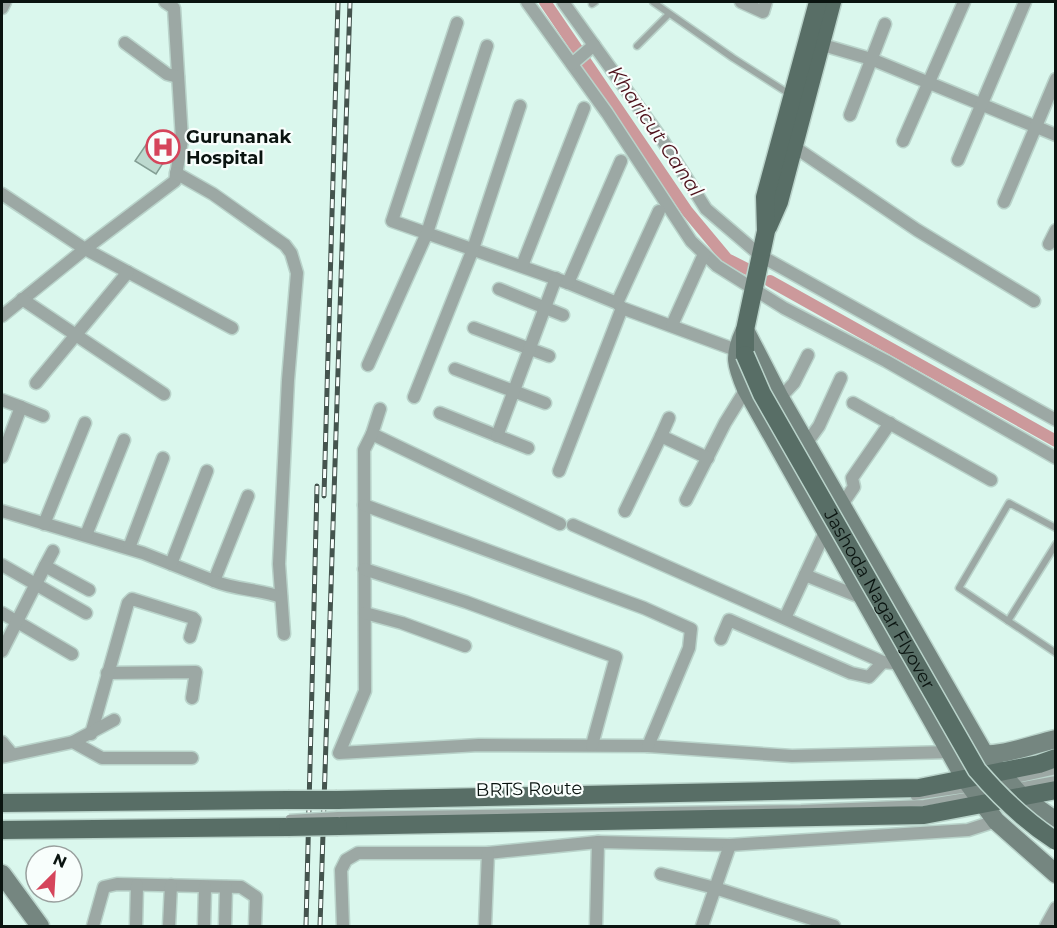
<svg xmlns="http://www.w3.org/2000/svg" width="1057" height="928" viewBox="0 0 1057 928" font-family="Montserrat,sans-serif">
<rect width="100%" height="100%" fill="#daf7ed"/>
<g fill="none" stroke-linecap="round" stroke-linejoin="round">
<g stroke="#cc999b" stroke-width="12">
<polyline points="545,2 687,211 727,259 747,269"/>
<polyline points="770,281 1056,441"/>
</g>
</g>
<polygon fill="#bdd9cf" stroke="#839e94" stroke-width="1.5" points="152,136 172,149 156,174 135,161"/>
<g fill="none" stroke-linecap="round" stroke-linejoin="round">
<g stroke="#b9d3ca" stroke-width="9">
<g id="lane">
<polyline points="653,2 733,58 791,95"/>
<polyline points="592,4 595,2"/>
<polyline points="637,46 668,15"/>
<polyline points="1056,528 1009,503 959,588 1056,653"/>
<polyline points="1008,621 1056,544"/>
<polyline points="1011,781 1056,771"/>
<polyline points="1018,786 1056,779"/>
<polyline points="914,797 969,789"/>
<polyline points="338,815 801,808 924,803 972,795"/>
</g>
</g>
<g stroke="#b9d3ca" stroke-width="15">
<g id="street">
<polyline points="165,2 174,8 182,140 175,181 85,249 232,328"/>
<polyline points="527,2 607,113 691,241 717,266 784,308 886,361 1056,458"/>
<polyline points="563,2 663,141 706,209 761,256 1056,420"/>
<polyline points="741,2 763,12 766,2"/>
<polyline points="2,8 5,2"/>
<polyline points="457,23 392,221 568,283 617,303 622,308 736,350"/>
<polyline points="125,43 167,74 178,77"/>
<polyline points="816,43 871,59 1056,135"/>
<polyline points="572,64 594,45"/>
<polyline points="850,115 885,24"/>
<polyline points="903,141 964,2"/>
<polyline points="793,146 917,230 1034,301"/>
<polyline points="958,160 1025,2"/>
<polyline points="176,173 213,194 285,245 291,253 297,273 288,380 279,564 284,634"/>
<polyline points="2,194 85,249 2,316"/>
<polyline points="1004,202 1056,79"/>
<polyline points="1049,244 1056,230"/>
<polyline points="522,266 584,108"/>
<polyline points="568,283 621,161"/>
<polyline points="499,289 563,315"/>
<polyline points="22,299 164,394"/>
<polyline points="617,303 659,211"/>
<polyline points="672,325 704,254"/>
<polyline points="474,328 549,356"/>
<polyline points="368,365 427,233 487,46"/>
<polyline points="455,369 545,403"/>
<polyline points="36,383 128,272"/>
<polyline points="414,397 473,249 520,106"/>
<polyline points="780,398 794,383 808,355"/>
<polyline points="2,400 21,407 2,457"/>
<polyline points="853,403 991,480"/>
<polyline points="21,407 43,416"/>
<polyline points="380,409 372,434 560,524"/>
<polyline points="440,413 528,448"/>
<polyline points="372,434 364,450 365,691 339,753 479,745 648,746 792,756 951,752"/>
<polyline points="497,436 556,278"/>
<polyline points="661,436 669,418"/>
<polyline points="806,444 819,426 841,378"/>
<polyline points="559,471 622,308"/>
<polyline points="686,500 725,423 746,389"/>
<polyline points="364,505 644,608 691,629 689,648 648,746"/>
<polyline points="841,506 854,487 852,478 890,423"/>
<polyline points="2,511 143,553 214,581 248,496"/>
<polyline points="625,511 661,436 708,458"/>
<polyline points="44,524 85,423"/>
<polyline points="573,525 883,662 902,664"/>
<polyline points="86,535 124,440"/>
<polyline points="129,548 163,458"/>
<polyline points="171,564 207,471"/>
<polyline points="2,565 86,613"/>
<polyline points="45,566 53,551"/>
<polyline points="364,569 466,602 616,657 592,745"/>
<polyline points="805,575 865,599"/>
<path d="M214,581C235,590 259,589 281,597"/>
<polyline points="2,613 72,654"/>
<polyline points="365,613 402,623 465,646"/>
<polyline points="785,618 826,530"/>
<polyline points="721,639 729,620 851,673 869,677 883,662"/>
<polyline points="2,651 45,566 89,590"/>
<polyline points="107,673 196,672 192,698"/>
<polyline points="91,734 128,603 132,599 193,618 195,620 190,637"/>
<polyline points="2,742 12,754"/>
<polyline points="73,742 102,758 192,758"/>
<polyline points="2,757 73,742 114,720"/>
<polyline points="661,874 715,888 834,926"/>
<polyline points="93,926 104,887 117,884 241,887 256,897 255,926"/>
<polyline points="136,926 137,885"/>
<polyline points="169,926 171,885"/>
<polyline points="204,926 205,887"/>
<polyline points="225,926 226,887"/>
<polyline points="343,926 341,870 346,860 358,853 488,853 598,842 730,845 968,830 996,821"/>
<polyline points="485,926 488,853"/>
<polyline points="596,926 598,842"/>
<polyline points="702,926 730,845"/>
<polyline points="1046,926 1056,908"/>
</g>
</g>
<g stroke="#b9d3ca" stroke-width="21">
<g id="secondary">
<polyline points="745,330 780,398 985,755 1022,797 1056,821"/>
<path d="M744,332C733,356 736,365 746,389L965,779L996,821L1056,874"/>
<path d="M975,754C1002,757 1030,745 1056,739"/>
<polyline points="2,874 40,926"/>
</g>
</g>
<g stroke="#b9d3ca" stroke-width="21">
<g id="primary">
<polyline points="768,227 779,202 832,2"/>
<polyline points="745,355 745,330 766,231 765,197 818,2"/>
<polyline points="337,800 919,788 1039,764 1056,758"/>
<polyline points="2,803 288,800"/>
<polyline points="338,826 924,815 1056,790"/>
<polyline points="2,830 288,827"/>
</g>
</g>
<use href="#lane" stroke="#9ca8a4" stroke-width="6"/>
<use href="#street" stroke="#9ca8a4" stroke-width="12"/>
<use href="#secondary" stroke="#758680" stroke-width="18"/>
<use href="#primary" stroke="#586e66" stroke-width="18"/>
<g stroke="#44544e" stroke-width="5">
<g id="rail">
<polyline points="324,496 338,2"/>
<polyline points="306,926 317,486"/>
<polyline points="320,926 350,2"/>
</g>
</g>
<use href="#rail" stroke="#f8fefc" stroke-width="3" stroke-dasharray="9" stroke-linecap="butt"/>
<g stroke="#b9d3ca" stroke-width="9" stroke-linecap="butt">
<polyline id="lane-bridge" points="289,818 338,815"/>
</g>
<g stroke="#b9d3ca" stroke-width="21" stroke-linecap="butt">
<g id="primary-bridge">
<path id="s1" d="M745,355L762,394L977,770C1001,798 1025,821 1056,841"/>
<polyline points="288,800 337,800"/>
<polyline points="288,827 338,826"/>
</g>
</g>
<use href="#lane-bridge" stroke="#9ca8a4" stroke-width="6"/>
<use href="#primary-bridge" stroke="#586e66" stroke-width="18"/>
</g>
<defs>
<g id="hospital-ring" transform="scale(1.725)"><circle r="9.5" fill="#f8fefc" stroke="#d5455b" stroke-width="1.5"/><path d="M-5-5h3v3.5h4V-5h3V5h-3V1.5h-4V5h-3Z" fill="#d5455b"/></g>
</defs>
<g fill-rule="evenodd">
<use href="#hospital-ring" x="163" y="147"/>
</g>
<g text-anchor="middle" dominant-baseline="central" stroke-width="4.5" stroke-linejoin="round" paint-order="stroke">
<g font-size="18" font-weight="bold" fill="#0a1410" stroke="#f8fefc" text-anchor="start">
<text x="186" y="137">Gurunanak<tspan x="186" dy="21">Hospital</tspan></text>
</g>
<g font-size="18" fill="#0a1410" stroke="#f8fefc">
<text stroke="none"><textPath href="#s1" startOffset="279">Jashoda Nagar Flyover</textPath></text>
<text transform="translate(529 789) rotate(-1)">BRTS Route</text>
</g>
<g font-size="20" font-style="italic" fill="#4d101a" stroke="#f8fefc">
<text transform="translate(656 131) rotate(56)">Kharicut Canal</text>
</g>
</g>
<rect width="1057" height="928" fill="none" stroke="#0a1410" stroke-width="6"/>
<g transform="translate(54 874) rotate(24)"><circle r="28" fill="#f8fefc" stroke="#99a09e" stroke-width="1.5"/>
<path d="M0-4.5L10 22L0 15L-10 22Z" fill="#d5455b"/>
<text y="-9" font-size="16" font-weight="bold" text-anchor="middle" fill="#0a1410">N</text>
</g>
</svg>
